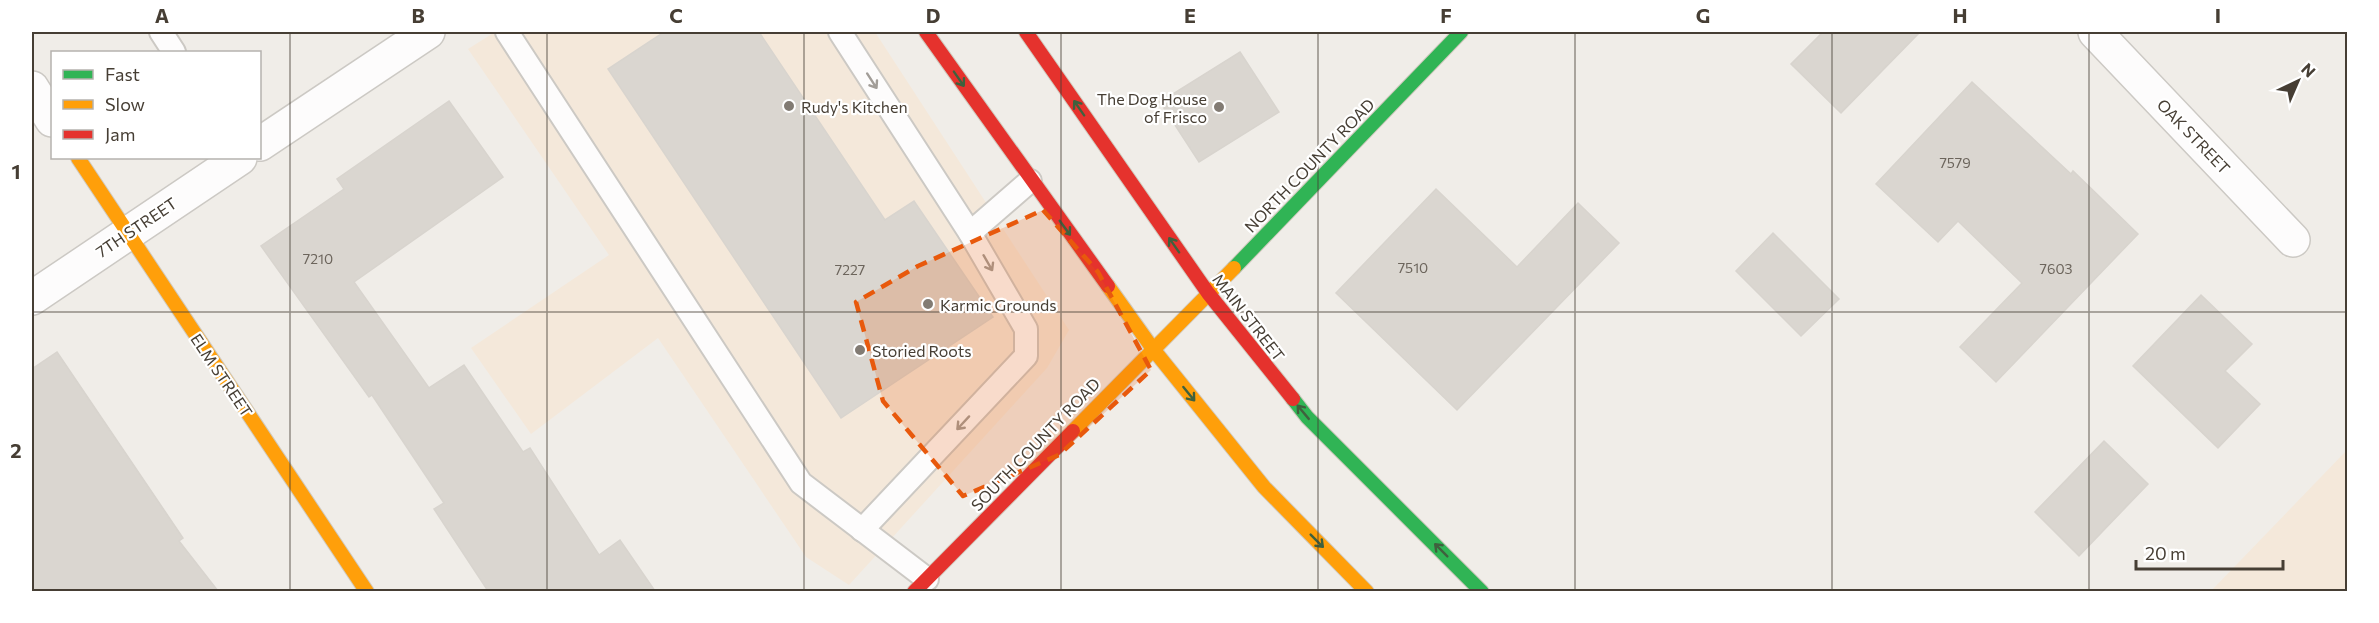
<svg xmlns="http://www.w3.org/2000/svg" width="2379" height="623" viewBox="0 0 2379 623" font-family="Commissioner,sans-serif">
<rect width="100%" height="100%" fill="#f0ede8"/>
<g fill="#f4e8da">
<polygon points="495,32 875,32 1069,330 1047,368 849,585 806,557 658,338 531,434 471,348 609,255 468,49"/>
<polygon points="2347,450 2347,591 2211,591"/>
</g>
<g fill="#dad6d0" stroke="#d8d4ce" stroke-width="1.5">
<polygon points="664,32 759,32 885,220 914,201 993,317 841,418 608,69"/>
<polygon points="1823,32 1920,32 1841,113 1791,64"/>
<polygon points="1240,52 1279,112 1199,162 1160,102"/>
<polygon points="1972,82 2071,174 2073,171 2138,234 1996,382 1960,347 2022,283 1958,221 1938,242 1876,184"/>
<polygon points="449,101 503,177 354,282 429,388 464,365 523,452 530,448 599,555 620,540 655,591 488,591 434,509 444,503 372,395 369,397 261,246 344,189 337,179"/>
<polygon points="1436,189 1517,267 1578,203 1619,243 1457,410 1336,293"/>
<polygon points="1773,233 1839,299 1801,336 1736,271"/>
<polygon points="2201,295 2252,344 2225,371 2260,404 2218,448 2133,366"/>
<polygon points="57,352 183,538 179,541 218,591 32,591 32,369"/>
<polygon points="2104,441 2148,484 2079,556 2035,512"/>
</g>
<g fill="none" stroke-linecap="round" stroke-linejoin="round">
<g stroke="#ccc9c4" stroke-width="26">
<g id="lane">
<polyline points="161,32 174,52"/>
<polyline points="507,32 801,483 927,579"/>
<polyline points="840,32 970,233 1026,329 1026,356 862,530"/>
<polyline points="970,233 1030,181"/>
</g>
</g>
<g stroke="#ccc9c4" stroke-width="36">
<g id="street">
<polyline points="2095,32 2293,240"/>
<polyline points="32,88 52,120"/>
<polyline points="260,144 428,32"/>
<polyline points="32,298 240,158"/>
</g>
</g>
<g stroke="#d0cabe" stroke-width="16">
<g id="fast">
<polyline points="1234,268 1461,32"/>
<polyline points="1293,399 1307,417 1482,592"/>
</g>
</g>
<g stroke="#d0cabe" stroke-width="16">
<g id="slow">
<polyline points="78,158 367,592"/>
<polyline points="1108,286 1153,349 1264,487 1367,592"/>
<polyline points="1073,431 1234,268"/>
</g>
</g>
<g stroke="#d0cabe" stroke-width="16">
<g id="jam">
<polyline points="926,32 1108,286"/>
<polyline points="1026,32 1208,293 1293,399"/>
<polyline points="914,592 1073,431"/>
</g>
</g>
<use href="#lane" stroke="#fdfcfc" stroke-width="22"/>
<use href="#street" stroke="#fdfcfc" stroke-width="33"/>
<use href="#fast" stroke="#30b455" stroke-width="14"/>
<use href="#slow" stroke="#ff9f0a" stroke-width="14"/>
<use href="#jam" stroke="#e5322d" stroke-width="14"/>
</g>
<defs><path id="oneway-shaft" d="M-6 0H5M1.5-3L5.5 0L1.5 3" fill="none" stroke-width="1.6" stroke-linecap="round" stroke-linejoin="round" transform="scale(1.5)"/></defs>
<g stroke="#3f613e">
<use href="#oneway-shaft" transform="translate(959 79) rotate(55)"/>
<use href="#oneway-shaft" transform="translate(1079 108) rotate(-125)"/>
<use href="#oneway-shaft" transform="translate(1065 228) rotate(54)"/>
<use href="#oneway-shaft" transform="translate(1174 245) rotate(-125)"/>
<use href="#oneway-shaft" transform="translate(1189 394) rotate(51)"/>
<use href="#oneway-shaft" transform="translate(1303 412) rotate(-130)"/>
<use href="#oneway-shaft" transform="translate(1317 541) rotate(45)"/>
<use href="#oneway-shaft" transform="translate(1441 550) rotate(-135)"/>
</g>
<g stroke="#a29d98">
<use href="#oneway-shaft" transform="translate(872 81) rotate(57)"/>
<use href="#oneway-shaft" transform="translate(988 263) rotate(60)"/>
<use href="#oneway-shaft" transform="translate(963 423) rotate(133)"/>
</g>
<path fill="#e8590c" fill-opacity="0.2" stroke="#e8590c" stroke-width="4.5" stroke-dasharray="12 8" stroke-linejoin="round" d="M1043,210L1098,272L1151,370L1059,455L963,496L883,401L856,302L918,266Z"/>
<path fill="none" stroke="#463e34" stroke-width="1.5" stroke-opacity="0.55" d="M290,32V592M547,32V592M804,32V592M1061,32V592M1318,32V592M1575,32V592M1832,32V592M2089,32V592M32,312H2348"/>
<g fill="#827b73" stroke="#fff" stroke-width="2">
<circle cx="789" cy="106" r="6"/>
<circle cx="1219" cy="107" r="6"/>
<circle cx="928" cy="304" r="6"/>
<circle cx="860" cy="350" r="6"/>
</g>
<g text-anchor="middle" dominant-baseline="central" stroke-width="4.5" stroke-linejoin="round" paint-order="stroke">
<g font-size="14" fill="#6c655c">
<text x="1955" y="162">7579</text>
<text x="318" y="258">7210</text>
<text x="1413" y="267">7510</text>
<text x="2056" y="268">7603</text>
<text x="850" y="269">7227</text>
</g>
<g font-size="16" fill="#463e34" stroke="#fff" text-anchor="start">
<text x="1207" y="98" text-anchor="end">The Dog House<tspan x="1207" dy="18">of Frisco</tspan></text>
<text x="801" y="106">Rudy's Kitchen</text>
<text x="940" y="304">Karmic Grounds</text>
<text x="872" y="350">Storied Roots</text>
</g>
<g font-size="16" fill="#463e34" stroke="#fff">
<text transform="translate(2194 136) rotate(46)">OAK STREET</text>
<text transform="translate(1309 165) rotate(-46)">NORTH COUNTY ROAD</text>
<text transform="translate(136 227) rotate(-34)">7TH STREET</text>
<text transform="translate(1249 317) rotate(52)">MAIN STREET</text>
<text transform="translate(222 375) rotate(56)">ELM STREET</text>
<text transform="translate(1035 444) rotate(-46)">SOUTH COUNTY ROAD</text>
</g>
</g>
<rect width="2379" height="623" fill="none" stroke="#ffffff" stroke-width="66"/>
<rect x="51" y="51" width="210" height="108" fill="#ffffff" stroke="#b5b2ae" stroke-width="1.5"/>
<rect x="63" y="70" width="30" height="9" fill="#30b455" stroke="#b5b2ae" stroke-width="1.5"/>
<text x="105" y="81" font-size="18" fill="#463e34">Fast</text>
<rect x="63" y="100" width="30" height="9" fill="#ff9f0a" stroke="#b5b2ae" stroke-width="1.5"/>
<text x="105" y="111" font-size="18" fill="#463e34">Slow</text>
<rect x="63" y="130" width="30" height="9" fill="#e5322d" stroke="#b5b2ae" stroke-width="1.5"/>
<text x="105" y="141" font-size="18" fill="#463e34">Jam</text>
<g transform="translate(2298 81) rotate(44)" stroke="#ffffff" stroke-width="4.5" paint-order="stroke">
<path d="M0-4.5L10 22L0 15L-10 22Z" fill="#463e34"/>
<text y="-9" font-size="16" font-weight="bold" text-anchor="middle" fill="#463e34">N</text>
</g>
<path d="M2136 560v9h147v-9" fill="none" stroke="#463e34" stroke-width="3"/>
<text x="2145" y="560" font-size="18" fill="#463e34" stroke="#ffffff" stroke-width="4.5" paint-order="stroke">20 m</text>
<rect x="33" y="33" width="2313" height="557" fill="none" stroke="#463e34" stroke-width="2"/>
<g font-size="20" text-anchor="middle" font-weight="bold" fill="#463e34">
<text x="162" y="23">A</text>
<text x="418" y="23">B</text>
<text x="676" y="23">C</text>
<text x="933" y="23">D</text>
<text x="1190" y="23">E</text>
<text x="1446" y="23">F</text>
<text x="1703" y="23">G</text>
<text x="1960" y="23">H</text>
<text x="2218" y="23">I</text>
<text x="16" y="179">1</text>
<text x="16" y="458">2</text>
</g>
</svg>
